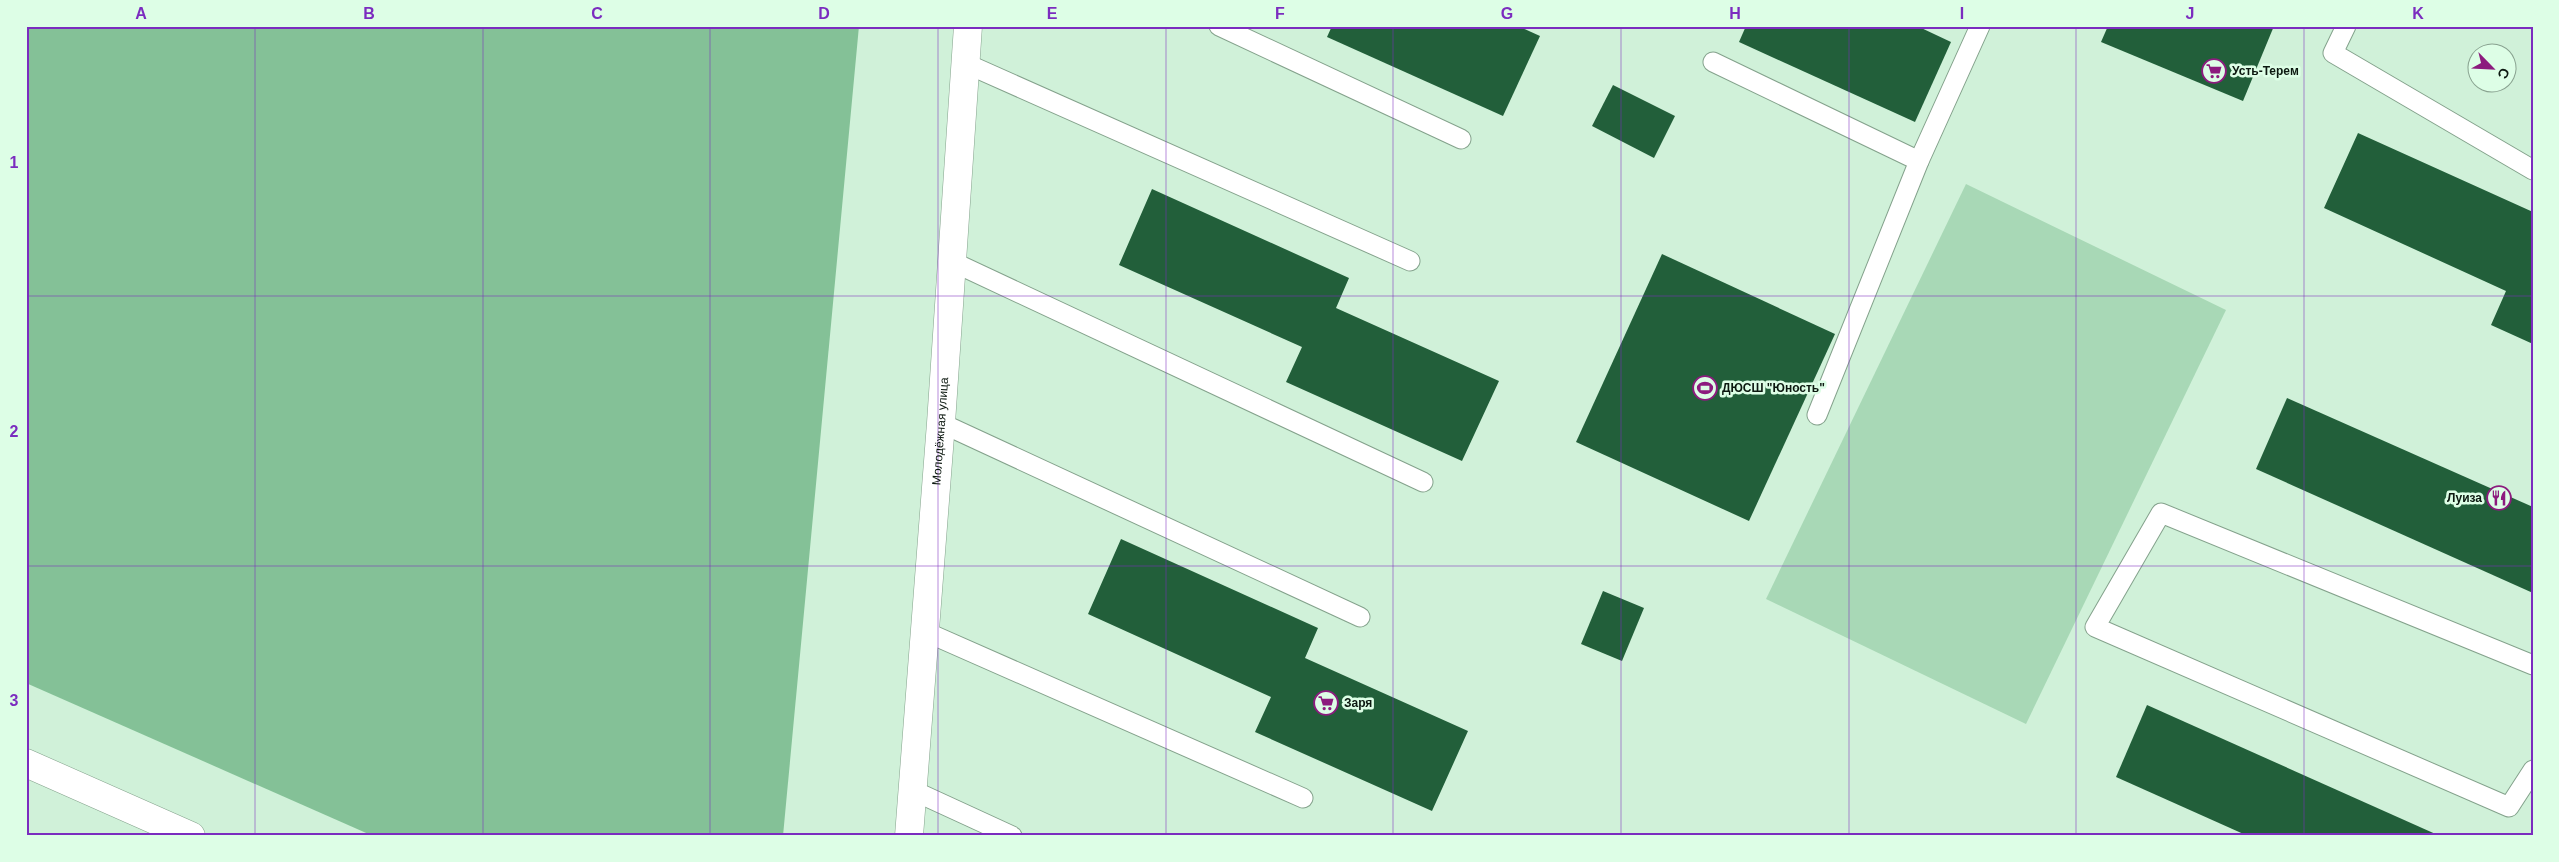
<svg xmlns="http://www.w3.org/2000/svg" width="2559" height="862" viewBox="0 0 2559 862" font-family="Helvetica,sans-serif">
<rect width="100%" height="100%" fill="#d0f1d9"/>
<polygon fill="#a8d8b6" points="1966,184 2226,310 2026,724 1766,599"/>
<polygon fill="#84c197" points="26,26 859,26 783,836 373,836 26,683"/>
<g fill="#225f3a">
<polygon points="1332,26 1518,26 1540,36 1503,116 1327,37"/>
<polygon points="1746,26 1917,26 1951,42 1915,122 1739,42"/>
<polygon points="2108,26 2274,26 2243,101 2101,42"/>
<polygon points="1613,85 1675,116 1654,158 1592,126"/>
<polygon points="2358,133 2533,212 2533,344 2491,325 2506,291 2324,208"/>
<polygon points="1152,189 1349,278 1336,308 1499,381 1462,461 1286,382 1302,347 1119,265"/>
<polygon points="1662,254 1835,334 1749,521 1576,442"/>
<polygon points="2287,398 2533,507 2533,593 2256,469"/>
<polygon points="1121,539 1318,628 1305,658 1468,731 1432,811 1255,732 1271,697 1088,614"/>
<polygon points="1603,591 1644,608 1622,661 1581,644"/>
<polygon points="2147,705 2440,836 2248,836 2116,777"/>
</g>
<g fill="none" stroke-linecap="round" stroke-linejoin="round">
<g stroke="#84a28c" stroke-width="21">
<g id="lane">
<polyline points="1219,26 1461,139"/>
<polyline points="2346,26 2333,53 2533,170"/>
<polyline points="1713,62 1919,161"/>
<polyline points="967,64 1410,261"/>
<polyline points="953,262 1423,482"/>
<polyline points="1817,415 1919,161 1980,26"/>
<polyline points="941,423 1360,617"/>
<polyline points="926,632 1303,798"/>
<polyline points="2533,665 2161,513 2095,627 2509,807 2533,770"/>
<polyline points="912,790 1012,836"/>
</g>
</g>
<g stroke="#84a28c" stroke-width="29">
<g id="secondary">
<polyline points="26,763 191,836"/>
<path id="s1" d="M909,836L941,423L968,26"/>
</g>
</g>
<use href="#lane" stroke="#fff" stroke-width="19"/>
<use href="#secondary" stroke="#fff" stroke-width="28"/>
</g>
<path fill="none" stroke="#7b2cbf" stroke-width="1" stroke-opacity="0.55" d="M255,26V836M483,26V836M710,26V836M938,26V836M1166,26V836M1393,26V836M1621,26V836M1849,26V836M2076,26V836M2304,26V836M26,296H2533M26,566H2533"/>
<defs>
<g id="supermarket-ring" transform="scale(1.25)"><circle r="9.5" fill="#ddfee6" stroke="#8c1b7e" stroke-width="1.5"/><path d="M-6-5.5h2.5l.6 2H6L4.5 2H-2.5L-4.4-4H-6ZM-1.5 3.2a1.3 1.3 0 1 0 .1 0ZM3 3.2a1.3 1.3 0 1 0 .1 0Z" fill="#8c1b7e"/></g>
<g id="stadium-ring" transform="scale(1.25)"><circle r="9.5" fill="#ddfee6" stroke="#8c1b7e" stroke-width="1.5"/><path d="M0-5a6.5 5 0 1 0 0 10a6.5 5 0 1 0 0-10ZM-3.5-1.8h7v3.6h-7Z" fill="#8c1b7e"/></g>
<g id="restaurant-ring" transform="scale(1.25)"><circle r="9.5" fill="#ddfee6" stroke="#8c1b7e" stroke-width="1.5"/><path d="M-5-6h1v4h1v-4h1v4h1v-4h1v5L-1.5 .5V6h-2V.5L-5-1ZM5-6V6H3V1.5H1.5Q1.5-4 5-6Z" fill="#8c1b7e"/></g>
</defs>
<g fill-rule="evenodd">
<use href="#supermarket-ring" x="2214" y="71"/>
<use href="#stadium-ring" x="1705" y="388"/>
<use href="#restaurant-ring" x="2499" y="498"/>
<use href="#supermarket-ring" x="1326" y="703"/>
</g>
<g text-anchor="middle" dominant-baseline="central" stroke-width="5" stroke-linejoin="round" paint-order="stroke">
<g font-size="12" font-weight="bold" fill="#0c1810" stroke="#ddfee6" text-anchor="start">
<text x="2232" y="71">Усть-Терем</text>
<text x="1722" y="388">ДЮСШ "Юность"</text>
<text x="2482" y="498" text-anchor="end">Луиза</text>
<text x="1344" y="703">Заря</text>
</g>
<g font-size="12" fill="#0c1810" stroke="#ddfee6">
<text stroke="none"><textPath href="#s1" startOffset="406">Молодёжная улица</textPath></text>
</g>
</g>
<rect width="2559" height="862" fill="none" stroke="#ddfee6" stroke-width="55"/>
<g transform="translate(2492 68) rotate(114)"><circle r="24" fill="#ddfee6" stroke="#89a290"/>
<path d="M0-4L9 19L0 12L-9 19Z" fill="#8c1b7e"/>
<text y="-8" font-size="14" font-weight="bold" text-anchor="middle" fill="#0c1810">С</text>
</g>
<rect x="28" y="28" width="2504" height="806" fill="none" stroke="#7b2cbf" stroke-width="2"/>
<g font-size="16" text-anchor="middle" font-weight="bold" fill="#7b2cbf">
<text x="141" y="19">A</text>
<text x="369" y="19">B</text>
<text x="597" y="19">C</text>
<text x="824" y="19">D</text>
<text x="1052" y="19">E</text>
<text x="1280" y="19">F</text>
<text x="1507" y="19">G</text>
<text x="1735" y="19">H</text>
<text x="1962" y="19">I</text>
<text x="2190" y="19">J</text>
<text x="2418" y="19">K</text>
<text x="14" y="168">1</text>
<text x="14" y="437">2</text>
<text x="14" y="706">3</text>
</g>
</svg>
